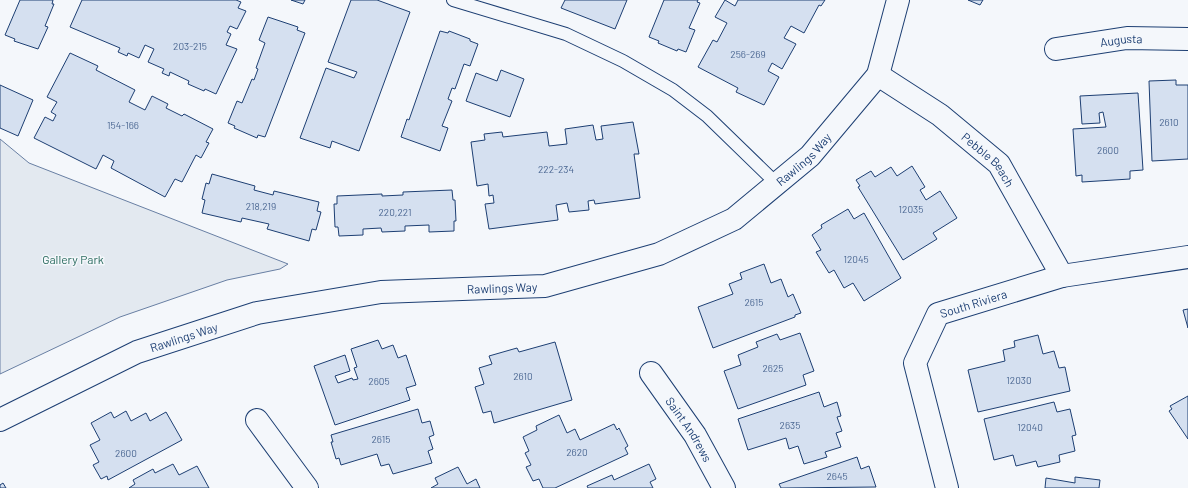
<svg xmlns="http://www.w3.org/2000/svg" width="1188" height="488" viewBox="0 0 1188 488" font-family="Barlow,sans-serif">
<rect width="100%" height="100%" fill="#f4f7fb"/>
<polygon fill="#e3e9f0" stroke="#687fa3" points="0,139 29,163 288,264 280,269 227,280 120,317 0,374"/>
<g fill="#d5e0f0" stroke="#1d3f73">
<polygon points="20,0 53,0 52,4 54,4 45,26 48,27 38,49 14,41 15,39 5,35"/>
<polygon points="82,0 236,0 241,2 238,8 246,11 237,29 230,26 227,32 231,34 226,45 237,49 216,94 205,89 204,91 188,84 189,81 170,72 169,76 162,73 164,69 148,62 154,49 145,45 139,58 128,53 127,56 118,52 120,48 70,27"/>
<polygon points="291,0 305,0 303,4"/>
<polygon points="351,0 377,0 410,12 359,151 332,141 330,148 300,138 326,68 354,78 357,72 328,62"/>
<polygon points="565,0 627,0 615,29 561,8"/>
<polygon points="664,0 698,0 697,2 700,3 689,28 695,30 686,52 678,49 677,51 658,43 659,41 649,37"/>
<polygon points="725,0 735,6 738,0 825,0 821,6 819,5 804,33 791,26 784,38 796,44 782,69 772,63 768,71 779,77 764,105 736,92 738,88 698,67 713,40 717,42 727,23 715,17"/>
<polygon points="968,0 983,0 980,5"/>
<polygon points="268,17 298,27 297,30 305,33 265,137 258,135 257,138 234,128 235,126 228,123 237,101 242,103 252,79 254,80 258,69 256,68 265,43 259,40"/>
<polygon points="440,31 448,33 449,31 470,39 470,41 478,44 470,66 464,64 455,89 452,88 448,99 452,101 442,126 448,128 440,151 401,137 407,119 409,120"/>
<polygon points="70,53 98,66 96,70 135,90 129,102 145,110 152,96 168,104 166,108 182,116 184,114 213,129 206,142 209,143 201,158 196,155 182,182 175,179 165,197 111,168 114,161 103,155 96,169 34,138 45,117 53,121 56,115 51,112 57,102 47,97"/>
<polygon points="501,70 524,79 510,117 466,101 476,73 497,81"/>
<polygon points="1176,80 1176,85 1188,85 1188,159 1152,161 1149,81"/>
<polygon points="0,85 33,100 18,136 0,128"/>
<polygon points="1138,93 1143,170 1130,171 1130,179 1082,182 1082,175 1076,176 1073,129 1106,127 1103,112 1099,113 1100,123 1082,124 1080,96"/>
<polygon points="633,122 639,154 634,154 640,198 595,204 594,200 588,201 589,210 569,212 567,203 556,205 558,220 489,229 485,204 494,203 493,195 489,196 488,184 477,186 471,142 485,140 484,134 502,132 503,137 547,132 549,146 567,144 565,129 593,125 596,140 603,139 601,126"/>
<polygon points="912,166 925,187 920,190 926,200 940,191 957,218 933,233 937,239 903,260 858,187 860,186 856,180 871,171 875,177 891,167 897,176"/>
<polygon points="212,174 255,186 254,190 273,195 274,191 319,202 317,211 321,212 316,230 312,229 309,241 267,229 269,224 242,218 241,222 202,213 205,200 202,199 206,183 209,184"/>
<polygon points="452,190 453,200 455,200 456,221 454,221 454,231 429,232 429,225 405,226 405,231 382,232 381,228 363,229 363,235 339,236 338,227 335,227 334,204 337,204 337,196 382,194 382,196 403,195 403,192"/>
<polygon points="848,209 854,219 864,213 901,278 864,301 853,283 844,288 834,270 829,273 816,252 821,250 812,235 822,228 821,225"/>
<polygon points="764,264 771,283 781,279 788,297 793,294 801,313 795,315 795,317 713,348 698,307 733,294 729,284 742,279 740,273"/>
<polygon points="1188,309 1188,328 1183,310"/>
<polygon points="800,333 814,371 803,375 806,385 738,409 724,371 741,365 738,355 758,347 756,342 777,334 780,340"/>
<polygon points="1038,335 1043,354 1054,351 1059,368 1065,367 1070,391 978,412 968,370 1005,361 1003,350 1015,347 1014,341"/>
<polygon points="378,340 382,349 393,345 398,358 406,355 416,385 406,388 410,400 335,425 314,366 345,355 350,371 335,376 338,383 352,378 353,380 358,379 354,368 357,367 351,349"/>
<polygon points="555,342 572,400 494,423 491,411 483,413 475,387 484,384 479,368 492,364 489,356 517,348 519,352"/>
<polygon points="819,392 824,407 837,402 841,416 837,417 842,431 836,433 841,447 825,452 827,457 804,464 798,446 789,449 786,438 748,450 738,419"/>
<polygon points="1188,396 1188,439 1169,411 1172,409 1170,406"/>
<polygon points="1054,402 1057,412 1070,409 1076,435 1072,436 1075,451 1059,455 1060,462 1038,467 1036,461 1016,466 1013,455 994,460 984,419"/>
<polygon points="418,409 422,423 430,421 434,435 429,437 433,449 428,451 432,463 393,474 389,464 381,466 377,454 341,465 339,458 336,459 331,442 333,442 331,435"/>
<polygon points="126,411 131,421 146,413 150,421 166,412 182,440 108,480 107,476 101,479 93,465 99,462 90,445 100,440 91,423 111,412 114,418"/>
<polygon points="559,415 567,433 575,429 580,440 614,424 617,430 619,428 628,446 625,448 628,454 555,488 543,488 539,479 533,481 526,467 531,465 525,453 529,451 523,437 537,430 536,426"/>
<polygon points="857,457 861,469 869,466 876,487 781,488 779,484"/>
<polygon points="173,464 179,475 197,466 209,488 129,488 135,484 133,480 153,469 155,473"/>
<polygon points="649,464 656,479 650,482 653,488 588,488 587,486 612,475 614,480"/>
<polygon points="458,467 467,484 476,479 480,488 431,488 438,484 435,478"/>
<polygon points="1075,477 1100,480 1099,488 1045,488 1046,478 1075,483"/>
<polygon points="3,483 6,488 0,488 0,485"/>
</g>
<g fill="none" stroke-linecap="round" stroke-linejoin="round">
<g stroke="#1d3f73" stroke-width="14">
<polyline id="lane" points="453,0 566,34 623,61 673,90 707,116 776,183"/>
</g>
<g stroke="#1d3f73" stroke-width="24">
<g id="street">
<path id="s1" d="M1056,49L1127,38L1188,39"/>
<path id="s2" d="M878,75L940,115L999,164L1062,276"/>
<path id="s3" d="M651,373L695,435L724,488"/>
<path id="s4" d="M0,420L137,352L257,313L381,292L545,286L659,254L734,219L810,156L878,75L898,0"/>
<polyline points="257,420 307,488"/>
<path id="s5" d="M947,488L915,363L938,314L1062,276L1188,257"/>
</g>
</g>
<use href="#lane" stroke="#f4f7fb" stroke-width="12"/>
<use href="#street" stroke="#f4f7fb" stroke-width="22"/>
</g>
<g text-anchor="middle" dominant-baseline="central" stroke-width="3" stroke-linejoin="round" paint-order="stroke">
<g font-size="10" fill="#4b6792">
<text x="190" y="46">203-215</text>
<text x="748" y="54">256-269</text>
<text x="1169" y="122">2610</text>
<text x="123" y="125">154-166</text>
<text x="1108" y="150">2600</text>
<text x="556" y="169">222-234</text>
<text x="261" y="206">218,219</text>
<text x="911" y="209">12035</text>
<text x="395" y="212">220,221</text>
<text x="856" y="259">12045</text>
<text x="754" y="302">2615</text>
<text x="773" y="368">2625</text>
<text x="523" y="376">2610</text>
<text x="1019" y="380">12030</text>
<text x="379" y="381">2605</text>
<text x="790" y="425">2635</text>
<text x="1030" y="427">12040</text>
<text x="381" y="439">2615</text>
<text x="577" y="452">2620</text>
<text x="126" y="453">2600</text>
<text x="837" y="476">2645</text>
</g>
<g font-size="12" fill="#1d3f73" stroke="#f4f7fb">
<text stroke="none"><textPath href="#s1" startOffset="66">Augusta</textPath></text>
<text stroke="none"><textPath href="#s4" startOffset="862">Rawlings Way</textPath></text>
<text stroke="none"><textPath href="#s2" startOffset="140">Pebble Beach</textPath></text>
<text stroke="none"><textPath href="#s4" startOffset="526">Rawlings Way</textPath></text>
<text stroke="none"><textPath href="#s5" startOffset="220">South Riviera</textPath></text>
<text stroke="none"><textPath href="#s4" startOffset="202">Rawlings Way</textPath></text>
<text stroke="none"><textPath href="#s3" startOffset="68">Saint Andrews</textPath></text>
</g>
<g font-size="12" fill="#2c6c60" stroke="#f4f7fb">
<text x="73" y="259">Gallery Park</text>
</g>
</g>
</svg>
